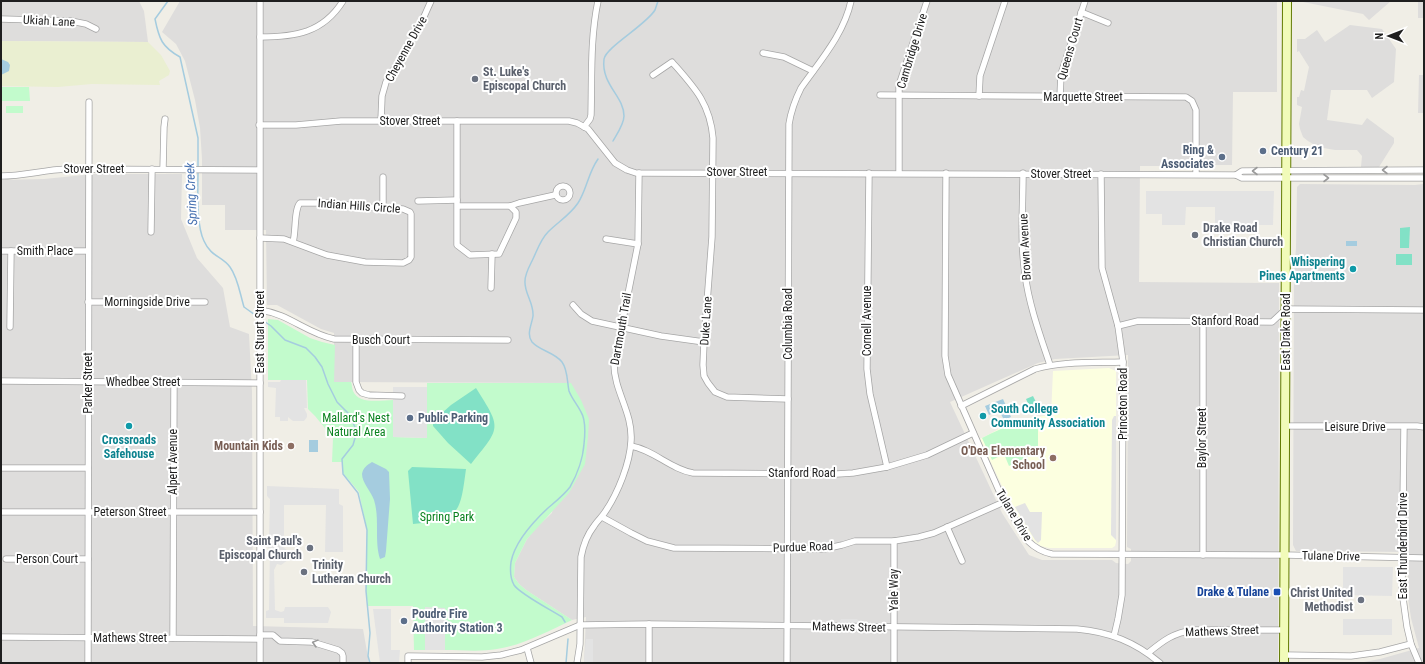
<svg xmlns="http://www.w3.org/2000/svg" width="1425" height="664" viewBox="0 0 1425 664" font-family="'Roboto Condensed',sans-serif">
<rect width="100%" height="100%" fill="#f0eee6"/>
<g fill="#dedddc" fill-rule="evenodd">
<polygon points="1,1 139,1 144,11 148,42 1,41"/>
<path d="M180,1H1277V92H1233L1232,165H1202L1200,163H1187L1183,166H1140L1139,282L1279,283L1278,663H584L586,617L572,620L526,590L519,584L514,577L515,563L527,539L537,527L552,513L571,383L334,382V333L321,329L277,305H267L266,230H225V205H202V159L200,128L195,100L185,61L176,44L162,32ZM1128,355L1127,547L1131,549V561L1128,564L1116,563L1112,560H1042L1029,555L1002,513L950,402L1038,363L1055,359Z"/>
<polygon points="1298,1 1391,1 1369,20 1363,14"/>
<rect x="1418" y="1" width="6" height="17"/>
<polygon points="1350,25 1382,29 1396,49 1394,82 1372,98 1367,90 1331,90 1327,120 1362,125 1367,118 1394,138 1394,143 1379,167 1361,167 1362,156 1357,150 1335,150 1318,147 1308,141 1303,137 1300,129 1299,124 1302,107 1297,105 1297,97 1299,97 1301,90 1304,91 1309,67 1299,51 1297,52 1297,39 1305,39 1317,30 1325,42"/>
<polygon points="1419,75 1424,75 1424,113 1418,113"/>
<polygon points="94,174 182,174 181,219 197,258 223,288 230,327 249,334 252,392 253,626 363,629 369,663 1,663 1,180 44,179"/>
<polygon points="1300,184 1415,185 1424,184 1424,663 1295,663 1364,662 1380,659 1419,648 1411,618 1408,598 1408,552 1296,551 1293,545 1294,272 1296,248 1297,187"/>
</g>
<polygon fill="#fcffe0" points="1109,368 1116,371 1116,542 1115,546 1112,548 1049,548 1041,546 1034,541 1009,501 980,439 1001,428 1029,418 1051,415 1053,371"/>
<polygon fill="#eaefd1" points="1,41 148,42 161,55 170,71 169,75 159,81 160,85 92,84 58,87 1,86"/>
<g fill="#c2fbcc">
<polygon points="1,87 29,87 30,101 1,101"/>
<rect x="6" y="106" width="17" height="7"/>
<path d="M268,319L278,320L310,338L322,342L335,345L334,382H351C352,384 352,389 353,391C359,405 381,400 393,400V437L427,438V383H571L581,400L589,419L588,437L585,464L569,493L527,539L515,563L514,577L519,584L526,590L572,620C548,631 524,645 497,649C480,652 462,650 445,650V608H425V650H414L413,606H368L366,591L367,530L359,492L343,473V462H332L333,438L315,416L308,409L307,380H268Z"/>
<path d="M1038,417V452L1009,466L1004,454L992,460L982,438C1000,429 1018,420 1038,417Z"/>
</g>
<g fill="#82e1c6">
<polygon points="1410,227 1409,248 1400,248 1400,228"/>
<rect x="1396" y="254" width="16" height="11"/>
<path d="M476,388C502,429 501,427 471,464L448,443L433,426V421L451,405Z"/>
<polygon points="1033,396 1040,410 1032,413 1026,399"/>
<path d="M412,467L466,469C460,514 460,519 413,524L408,471Z"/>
</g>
<g fill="#e3e3e3">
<polygon points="1146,191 1274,191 1273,225 1215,225 1215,207 1186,207 1185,225 1162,225 1162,214 1146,214"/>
<polygon points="281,380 306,380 307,408 304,408 307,414 307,417 304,421 293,421 288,417 288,421 280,421 280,417 275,417 276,388 268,387 268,382 280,382"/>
<polygon points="393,387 427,387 427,438 393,437"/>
<polygon points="1114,416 1116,416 1116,540 1111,535 1112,420"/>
<polygon points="267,486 339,489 339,504 343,506 343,552 325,552 326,505 284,505 284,535 279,544 288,551 288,560 281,565 277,564 274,570 275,610 281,612 284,611 285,607 328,607 331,612 328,623 284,623 284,618 266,618 266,611 269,610 269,608 270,549 266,546 266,541 269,539 270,499 267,496"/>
<polygon points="1025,503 1030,512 1042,512 1041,540 1038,543 1035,540 1015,507"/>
<polygon points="1343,567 1393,567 1392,596 1343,595"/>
<polygon points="425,607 445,608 445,650 425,650"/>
<polygon points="373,609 391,609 391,650 400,650 399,662 380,663"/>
<polygon points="841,619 857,619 860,623 839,623"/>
<rect x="1343" y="619" width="49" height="16"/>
<polygon points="586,639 593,639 593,663 584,663"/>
</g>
<g fill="#a5ccdf">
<polygon points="1,59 8,62 10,65 9,71 1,75"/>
<rect x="1346" y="241" width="11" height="5"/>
<polygon points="1003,399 1011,417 1004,420 999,410 989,415 985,406"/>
<rect x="309" y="440" width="9" height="12"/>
<path d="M372,462L386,469L389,472L390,499L386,551L385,557L380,559C374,540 380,519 374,500C371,491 362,483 362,474C363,468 367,465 372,462Z"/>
</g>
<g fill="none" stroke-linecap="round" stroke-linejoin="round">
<g stroke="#a5ccdf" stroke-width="1.5">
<path d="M168,1L155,19C159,39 162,47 180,57L198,138V167"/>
<path d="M613,141C617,134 624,124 624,116C624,96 601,85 604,59C606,47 646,25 655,10C656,7 657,4 658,1"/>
<path d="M198,171C198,190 196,225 204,241C211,257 222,256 230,267C238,278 240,294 244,307L258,317"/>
<polyline points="261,319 271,326 285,340 306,348 315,357 322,367 328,384 337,402 348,413 357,431 353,445 342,459 343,474 358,493 367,530 366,591 370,633 368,656 370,663"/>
<path d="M565,622L562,617C551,610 520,594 514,585C510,578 510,570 511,562C515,541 533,522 548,508C555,502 564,495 570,487C577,475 583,458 584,444C585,435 586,420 581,412C577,404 572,399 569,391C567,382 568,370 562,362C554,352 540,351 532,342C526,334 532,324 533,316C534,303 524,293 525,281C525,274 529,267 532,261C537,251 540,240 548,232C558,222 570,215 578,203C587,189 588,173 598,159"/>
<polyline points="566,663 568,639"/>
</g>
<g stroke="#a6a6a6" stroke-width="7">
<g id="minor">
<polyline points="260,1 260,663"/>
<polyline points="1081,12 1108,23"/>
<polyline points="1,19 71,21 86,24 96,29"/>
<path d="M260,37C295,37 323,33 343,1"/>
<polyline points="763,53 784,57 813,71"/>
<path d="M653,75L672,62C694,87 710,103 713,138L712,237L704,342L703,365L704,376L708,383L715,392L727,397L788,399"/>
<polyline points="880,95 1186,97 1192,101 1196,110 1196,174"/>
<polyline points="979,96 980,76 1005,1"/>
<polyline points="1060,97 1061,74 1085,1"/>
<polyline points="381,120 382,96 386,82 418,30 431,1"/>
<polyline points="259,125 296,125 341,121 569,121 577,123 588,129 615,163 627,170 636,173 1236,175 1242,171 1424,170"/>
<path d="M584,127L590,119L591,115C592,77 590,39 598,1"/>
<polyline points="163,169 164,127 165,119"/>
<polyline points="869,173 867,369 870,394 887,467"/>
<polyline points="899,173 899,85 927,1"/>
<path d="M946,173L945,356L948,375L1004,502L1028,541C1035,548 1042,552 1052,554L1285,555L1424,558"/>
<path d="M1023,173C1023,207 1020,241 1025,274C1029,305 1040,335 1050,365"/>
<polyline points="1101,174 1102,268 1118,326 1123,362 1122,595 1118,619 1114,636"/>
<polyline points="1236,175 1242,178 1424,178"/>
<path d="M1,176C23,176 44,170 66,169L259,170"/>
<polyline points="383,177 383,209"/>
<circle cx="563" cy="193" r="7"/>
<polyline points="418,201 457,200"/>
<polyline points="457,206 510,206 516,212 516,218 499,254 470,255 457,245 457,121"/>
<polyline points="510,206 519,203 555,195"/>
<polyline points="151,232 152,169"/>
<path d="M260,238L284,239L327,255L365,262L403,263L409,260L411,257V214L410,212L403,209L365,207L332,203H300C294,209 296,233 293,242"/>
<polyline points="606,239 638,244"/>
<polyline points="1,251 88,251"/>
<polyline points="491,288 492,254"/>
<polyline points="88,302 205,302"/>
<polyline points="573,305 581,314 592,321 661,336 704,342"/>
<path d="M260,310C289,314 306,333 334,339L508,340"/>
<polyline points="1118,326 1138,321 1272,322 1286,309 1424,310"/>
<polyline points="10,327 11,251"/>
<polyline points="356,340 356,382 359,390 362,393 369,395 402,396"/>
<polyline points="1,381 260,383"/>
<path d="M961,406L1035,369C1063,361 1094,363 1123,362"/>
<polyline points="1286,426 1417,426 1424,427"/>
<polyline points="1404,427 1402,591 1407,627 1411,644 1419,663"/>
<path d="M631,446C654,450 670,469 693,473L837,474L853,473L887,467L927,455L973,433"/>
<polyline points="1,468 88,468"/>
<polyline points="1,512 260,512"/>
<polyline points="602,517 631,533 647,541 674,548 824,549 842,545 855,541 894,541 919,537 934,533 1004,502"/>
<polyline points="947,527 962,561"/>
<polyline points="1203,555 1203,321"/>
<polyline points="6,559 88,559"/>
<polyline points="260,635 273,635 280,641 312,642 338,650 342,653 343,656 343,663"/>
<polyline points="1,637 260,639"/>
<polyline points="173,638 174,382"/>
<polyline points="527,648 531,663"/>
<path d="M1148,653C1164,640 1173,633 1194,630H1285"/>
<polyline points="1285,655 1351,656 1380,652 1411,644"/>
<polyline points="88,663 89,102"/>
<path d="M408,663V656L482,657L501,655L521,650L580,625L649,624L1077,629C1110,632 1135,642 1160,663"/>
<path d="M577,663L580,644L581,557C583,546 587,535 594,526C597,521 602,517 605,512C618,493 630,463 631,441C633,413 614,391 614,364L638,244L639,173"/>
<polyline points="649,663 649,624"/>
<path d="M787,663L789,124C791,111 795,100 801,88C820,61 844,34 851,1"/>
<polyline points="894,663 894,541"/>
</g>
</g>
<g stroke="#627b02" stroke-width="10">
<polyline id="secondary" points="1284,663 1287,1"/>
</g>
<use href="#minor" stroke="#fff" stroke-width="5.5"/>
<use href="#secondary" stroke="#f1fbb9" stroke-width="8"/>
</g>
<defs><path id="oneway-chevron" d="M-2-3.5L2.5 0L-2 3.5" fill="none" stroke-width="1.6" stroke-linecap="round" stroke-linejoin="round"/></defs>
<g stroke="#9a9a9a">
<use href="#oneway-chevron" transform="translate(1385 170) rotate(180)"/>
<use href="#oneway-chevron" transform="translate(1255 171) rotate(-180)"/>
<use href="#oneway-chevron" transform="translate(1326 178)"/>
<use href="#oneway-chevron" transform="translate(315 643) rotate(-165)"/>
</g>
<g fill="#6b7280" stroke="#fff" stroke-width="1.5">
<circle cx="475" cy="79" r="4"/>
<circle cx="1195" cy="235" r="4"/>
<circle cx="310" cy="548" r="4"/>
<circle cx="304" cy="572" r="4"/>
<circle cx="1361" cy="600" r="4"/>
</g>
<g fill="#5c6f8a" stroke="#fff" stroke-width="1.5">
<circle cx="1263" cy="151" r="4"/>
<circle cx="1222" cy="157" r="4"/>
<circle cx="410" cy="418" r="4"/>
<circle cx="404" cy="621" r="4"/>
</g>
<g fill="#0f9aa8" stroke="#fff" stroke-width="1.5">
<circle cx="1353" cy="269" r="4"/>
<circle cx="983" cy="416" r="4"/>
<circle cx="129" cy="426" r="4"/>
</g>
<g fill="#8d6e63" stroke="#fff" stroke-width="1.5">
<circle cx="291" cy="446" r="4"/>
<circle cx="1053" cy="458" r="4"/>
</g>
<rect fill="#1a4fb4" stroke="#fff" stroke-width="1.5" x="1273" y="588" width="8" height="8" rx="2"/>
<g text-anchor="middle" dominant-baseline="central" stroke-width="4" stroke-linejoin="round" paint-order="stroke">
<g font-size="12" fill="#1f1f1f" stroke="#fff">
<text transform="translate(49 21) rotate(3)">Ukiah Lane</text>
<text transform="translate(406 49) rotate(-61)">Cheyenne Drive</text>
<text transform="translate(1070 49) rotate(-74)">Queens Court</text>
<text transform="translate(912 51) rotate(-73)">Cambridge Drive</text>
<text x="1083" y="97">Marquette Street</text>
<text x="410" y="121">Stover Street</text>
<text x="94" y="169">Stover Street</text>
<text x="737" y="172">Stover Street</text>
<text x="1061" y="174">Stover Street</text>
<text transform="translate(359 206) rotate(4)">Indian Hills Circle</text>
<text transform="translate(1025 247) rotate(-93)">Brown Avenue</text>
<text x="45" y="251">Smith Place</text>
<text x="147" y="302">Morningside Drive</text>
<text transform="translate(706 321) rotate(-86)">Duke Lane</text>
<text transform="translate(867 321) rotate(-90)">Cornell Avenue</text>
<text x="1225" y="321">Stanford Road</text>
<text transform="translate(788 324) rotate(-90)">Columbia Road</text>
<text transform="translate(621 329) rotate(-80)">Dartmouth Trail</text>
<text transform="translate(260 332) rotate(-90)">East Stuart Street</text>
<text transform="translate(1286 332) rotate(-90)">East Drake Road</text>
<text x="381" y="340">Busch Court</text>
<text x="143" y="382">Whedbee Street</text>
<text transform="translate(88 383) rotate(-90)">Parker Street</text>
<text transform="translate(1123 404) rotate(-90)">Princeton Road</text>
<text x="1355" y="427">Leisure Drive</text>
<text transform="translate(1202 438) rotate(-90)">Baylor Street</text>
<text transform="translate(173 462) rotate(-90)">Alpert Avenue</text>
<text x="802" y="473">Stanford Road</text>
<text x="130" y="512">Peterson Street</text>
<text transform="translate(1014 515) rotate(59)">Tulane Drive</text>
<text transform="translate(1403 546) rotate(-90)">East Thunderbird Drive</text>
<text transform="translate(803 547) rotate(-2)">Purdue Road</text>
<text transform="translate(1331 556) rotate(1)">Tulane Drive</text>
<text x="47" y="559">Person Court</text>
<text transform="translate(894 590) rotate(-90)">Yale Way</text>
<text transform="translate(849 627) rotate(1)">Mathews Street</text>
<text transform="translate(1222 631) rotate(-2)">Mathews Street</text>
<text x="130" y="638">Mathews Street</text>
</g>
<g font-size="12" font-weight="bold" fill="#5b616d" stroke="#fff" text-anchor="start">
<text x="483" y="72">St. Luke's<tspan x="483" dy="14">Episcopal Church</tspan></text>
<text x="1203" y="228">Drake Road<tspan x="1203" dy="14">Christian Church</tspan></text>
<text x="302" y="541" text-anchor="end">Saint Paul's<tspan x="302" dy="14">Episcopal Church</tspan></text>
<text x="312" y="565">Trinity<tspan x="312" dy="14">Lutheran Church</tspan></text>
<text x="1353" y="593" text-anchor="end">Christ United<tspan x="1353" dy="14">Methodist</tspan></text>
</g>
<g font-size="12" font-weight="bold" fill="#4e5e75" stroke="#fff" text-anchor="start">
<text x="1214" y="150" text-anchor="end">Ring &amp;<tspan x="1214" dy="14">Associates</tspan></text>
<text x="1271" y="151">Century 21</text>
<text x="418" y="418">Public Parking</text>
<text x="412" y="614">Poudre Fire<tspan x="412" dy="14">Authority Station 3</tspan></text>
</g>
<g font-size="12" font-weight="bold" fill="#0d838f" stroke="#fff" text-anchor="end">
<text x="1345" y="262">Whispering<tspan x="1345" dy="14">Pines Apartments</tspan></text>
<text x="991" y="409" text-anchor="start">South College<tspan x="991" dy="14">Community Association</tspan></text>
<text x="129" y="440" text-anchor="middle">Crossroads<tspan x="129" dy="14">Safehouse</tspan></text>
</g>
<g font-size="12" fill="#09821f" stroke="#fff">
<text x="356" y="418">Mallard's Nest<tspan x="356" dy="14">Natural Area</tspan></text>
<text x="447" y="517">Spring Park</text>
</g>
<g font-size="12" font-weight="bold" fill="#785e54" stroke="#fff" text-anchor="end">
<text x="283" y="446">Mountain Kids</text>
<text x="1045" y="451">O'Dea Elementary<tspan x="1045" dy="14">School</tspan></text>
</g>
<g font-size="12" font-weight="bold" fill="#164399" stroke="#fff" text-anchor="end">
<text x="1269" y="592">Drake &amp; Tulane</text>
</g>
<g font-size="13" font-style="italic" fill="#4973b2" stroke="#fff">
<text transform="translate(191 194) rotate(-93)">Spring Creek</text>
</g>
</g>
<rect width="1425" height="664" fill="none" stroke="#1f1f1f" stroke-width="4"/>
<g transform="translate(1389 36) rotate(270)" stroke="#ffffff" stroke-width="3" paint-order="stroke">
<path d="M0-3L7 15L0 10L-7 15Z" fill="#1f1f1f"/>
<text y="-6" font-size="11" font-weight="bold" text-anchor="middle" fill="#1f1f1f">N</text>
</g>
</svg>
